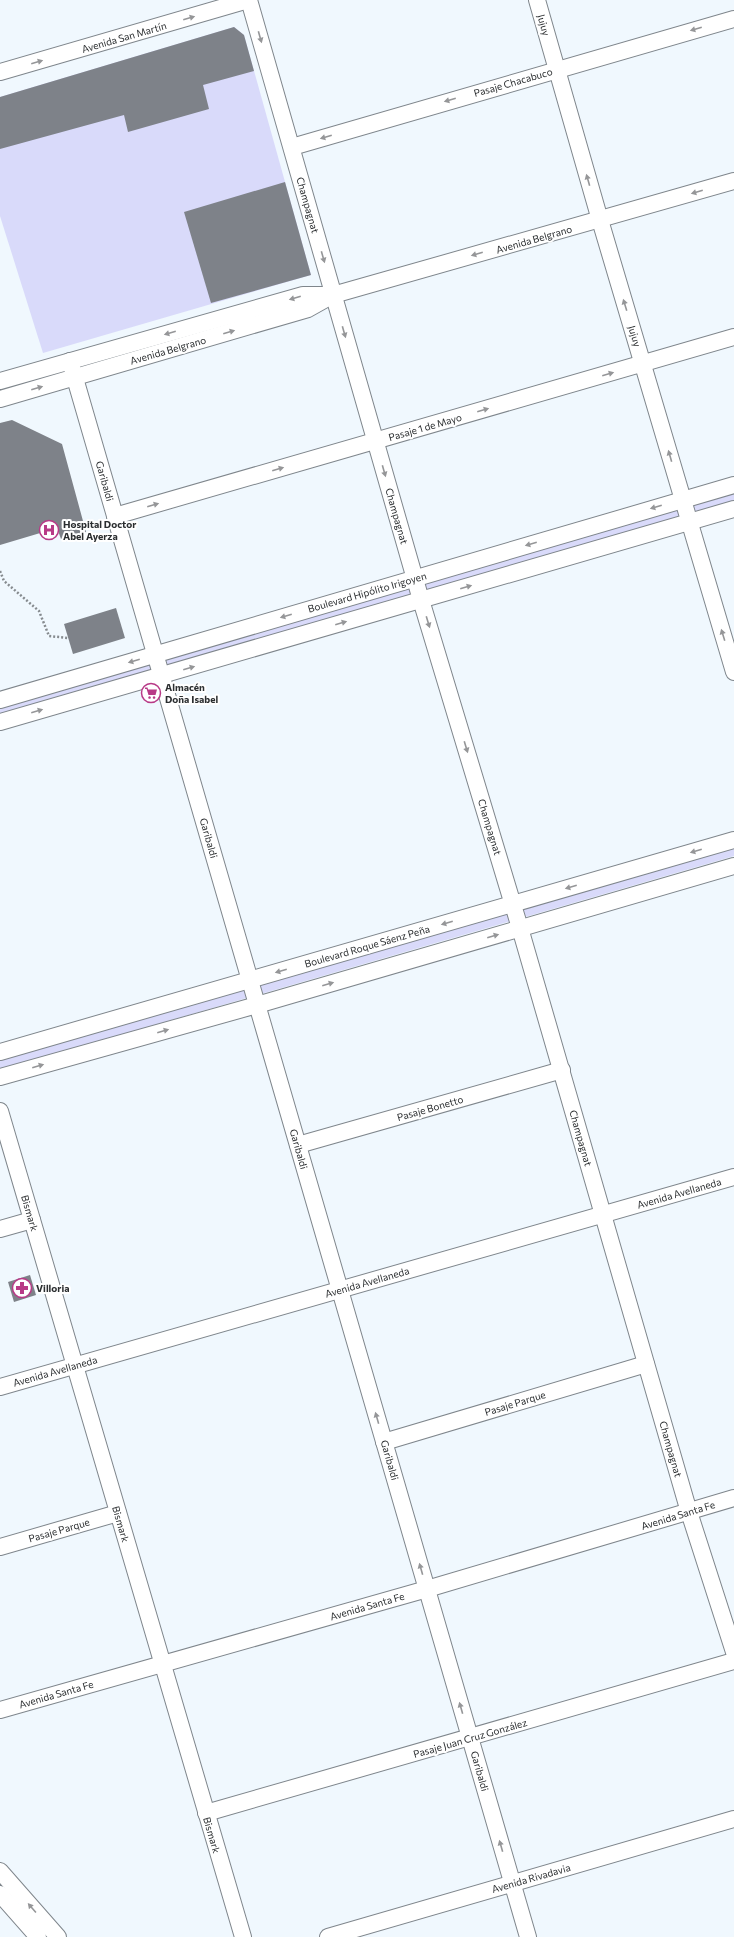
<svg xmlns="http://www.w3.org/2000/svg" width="734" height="1937" viewBox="0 0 734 1937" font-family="Commissioner,sans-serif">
<rect width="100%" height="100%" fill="#f0f8fe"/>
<g fill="#d9dafa">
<polygon points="234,27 244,35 311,275 43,353 0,216 0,97"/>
<polygon points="734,485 734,509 0,722 0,700"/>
<polygon points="734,846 734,856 0,1070 0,1058"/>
</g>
<g fill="#7e8289">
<polygon points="234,27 244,35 254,71 203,85 209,109 128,132 124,115 0,149 0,97"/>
<polygon points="285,182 311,275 211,303 184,212"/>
<polygon points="12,420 62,444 86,532 61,539 57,528 0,545 0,423"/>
<polygon points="116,608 125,638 73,654 64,624"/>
<polygon points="30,1275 36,1295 14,1302 8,1282"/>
</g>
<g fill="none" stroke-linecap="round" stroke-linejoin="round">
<g stroke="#7f868c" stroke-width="18">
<g id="minor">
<polyline points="249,0 421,600 520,928 689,1512 734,1652"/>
<polyline points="537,0 600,220 734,672"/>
<polyline points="0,72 248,0"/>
<polyline points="292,147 734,19"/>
<polyline points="70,361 528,1937"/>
<polyline points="0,381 303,295 330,295"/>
<polyline points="0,399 308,309 333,295 734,181"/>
<polyline points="115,516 734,337"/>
<polyline points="0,700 734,485"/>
<polyline points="0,722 734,509"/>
<polyline points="0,1052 734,840"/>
<polyline points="0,1077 257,1005 734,866"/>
<polyline points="0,1111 243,1937"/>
<polyline points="298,1145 562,1070"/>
<polyline points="0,1229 32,1220"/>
<polyline points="0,1387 734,1177"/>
<polyline points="384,1442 646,1364"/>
<polyline points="0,1547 118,1513"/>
<polyline points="0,1710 427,1589 734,1498"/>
<polyline points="206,1813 734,1661"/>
<polyline points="0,1871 58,1937"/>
<polyline points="0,1894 38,1937"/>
<polyline points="328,1937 734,1819"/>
</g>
</g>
<polyline stroke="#868b8f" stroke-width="2.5" stroke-dasharray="2 2" stroke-linecap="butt" points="0,571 4,581 39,611 49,636 68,638"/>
<use href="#minor" stroke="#fff" stroke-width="16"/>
</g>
<defs><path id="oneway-solid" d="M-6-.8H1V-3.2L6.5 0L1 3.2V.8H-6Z"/></defs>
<g fill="#959698">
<use href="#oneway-solid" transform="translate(189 18) rotate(-16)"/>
<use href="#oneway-solid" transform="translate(696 29) rotate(164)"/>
<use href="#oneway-solid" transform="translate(260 37) rotate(74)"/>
<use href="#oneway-solid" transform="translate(37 62) rotate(-16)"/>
<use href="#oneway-solid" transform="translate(450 100) rotate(164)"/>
<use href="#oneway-solid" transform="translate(326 137) rotate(164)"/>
<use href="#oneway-solid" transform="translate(588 180) rotate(-106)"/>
<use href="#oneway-solid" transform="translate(697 192) rotate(164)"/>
<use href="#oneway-solid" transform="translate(477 254) rotate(164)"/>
<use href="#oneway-solid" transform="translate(323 257) rotate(74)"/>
<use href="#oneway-solid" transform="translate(295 298) rotate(164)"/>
<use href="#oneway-solid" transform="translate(625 305) rotate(-107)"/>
<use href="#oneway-solid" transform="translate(229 332) rotate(-16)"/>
<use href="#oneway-solid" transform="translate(344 332) rotate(74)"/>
<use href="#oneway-solid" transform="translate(170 333) rotate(164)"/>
<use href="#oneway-solid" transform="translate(608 374) rotate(-16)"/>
<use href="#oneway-solid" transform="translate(37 388) rotate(-16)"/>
<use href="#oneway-solid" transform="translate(483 410) rotate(-16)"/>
<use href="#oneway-solid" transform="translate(670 456) rotate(-106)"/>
<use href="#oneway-solid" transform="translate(278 469) rotate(-16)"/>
<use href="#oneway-solid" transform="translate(384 471) rotate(74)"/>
<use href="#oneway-solid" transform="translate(153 505) rotate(-16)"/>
<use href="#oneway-solid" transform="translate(656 507) rotate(164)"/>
<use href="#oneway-solid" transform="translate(531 544) rotate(164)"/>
<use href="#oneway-solid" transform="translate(466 587) rotate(-16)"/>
<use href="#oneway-solid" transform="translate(286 616) rotate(164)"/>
<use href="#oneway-solid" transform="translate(428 622) rotate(73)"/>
<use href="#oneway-solid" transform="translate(341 623) rotate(-16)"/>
<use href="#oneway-solid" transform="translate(723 635) rotate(-107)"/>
<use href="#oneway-solid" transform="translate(134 661) rotate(164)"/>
<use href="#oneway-solid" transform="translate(189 668) rotate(-16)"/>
<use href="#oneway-solid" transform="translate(37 711) rotate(-16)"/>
<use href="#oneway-solid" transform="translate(466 747) rotate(73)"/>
<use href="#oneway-solid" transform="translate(696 851) rotate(164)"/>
<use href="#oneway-solid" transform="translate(571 887) rotate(164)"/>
<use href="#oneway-solid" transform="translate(447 923) rotate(164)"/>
<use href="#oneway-solid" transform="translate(493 936) rotate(-16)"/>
<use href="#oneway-solid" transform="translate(281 971) rotate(164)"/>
<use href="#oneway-solid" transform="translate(328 984) rotate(-16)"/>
<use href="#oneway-solid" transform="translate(163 1031) rotate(-16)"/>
<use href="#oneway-solid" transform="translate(38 1066) rotate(-16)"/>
<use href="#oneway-solid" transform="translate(377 1418) rotate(-106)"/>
<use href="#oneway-solid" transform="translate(421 1569) rotate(-106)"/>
<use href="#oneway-solid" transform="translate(461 1708) rotate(-106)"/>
<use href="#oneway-solid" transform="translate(501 1846) rotate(-106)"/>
<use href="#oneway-solid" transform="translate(32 1908) rotate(-131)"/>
</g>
<defs>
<g id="hospital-ring" transform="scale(1)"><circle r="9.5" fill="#fff" stroke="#b83a87" stroke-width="1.5"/><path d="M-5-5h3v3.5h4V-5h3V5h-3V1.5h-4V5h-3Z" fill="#b83a87"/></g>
<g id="supermarket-ring" transform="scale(1)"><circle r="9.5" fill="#fff" stroke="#b83a87" stroke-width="1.5"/><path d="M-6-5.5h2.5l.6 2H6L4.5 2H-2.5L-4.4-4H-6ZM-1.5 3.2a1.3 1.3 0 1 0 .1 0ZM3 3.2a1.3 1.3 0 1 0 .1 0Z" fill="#b83a87"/></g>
<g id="pharmacy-ring" transform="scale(1)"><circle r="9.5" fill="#fff" stroke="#b83a87" stroke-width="1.5"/><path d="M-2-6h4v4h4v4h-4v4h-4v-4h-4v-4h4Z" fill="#b83a87"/></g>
</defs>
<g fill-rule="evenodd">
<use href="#hospital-ring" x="49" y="530"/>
<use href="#supermarket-ring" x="151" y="693"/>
<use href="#pharmacy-ring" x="22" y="1288"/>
</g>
<g text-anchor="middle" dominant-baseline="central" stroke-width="4" stroke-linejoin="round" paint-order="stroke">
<g font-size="10" fill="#2b2e30" stroke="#fff">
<text transform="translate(544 25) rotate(74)">Jujuy</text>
<text transform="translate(124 37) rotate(-16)">Avenida San Martín</text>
<text transform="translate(513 82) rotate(-16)">Pasaje Chacabuco</text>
<text transform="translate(308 205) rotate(74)">Champagnat</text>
<text transform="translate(534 239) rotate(-16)">Avenida Belgrano</text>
<text transform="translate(635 336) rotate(73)">Jujuy</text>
<text transform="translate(168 350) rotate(-16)">Avenida Belgrano</text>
<text transform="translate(425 427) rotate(-16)">Pasaje 1 de Mayo</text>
<text transform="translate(105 481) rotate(74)">Garibaldi</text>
<text transform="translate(397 516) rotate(74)">Champagnat</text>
<text transform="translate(367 592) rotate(-16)">Boulevard Hipólito Irigoyen</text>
<text transform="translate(490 827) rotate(73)">Champagnat</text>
<text transform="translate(209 838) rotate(74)">Garibaldi</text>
<text transform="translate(367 946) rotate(-16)">Boulevard Roque Sáenz Peña</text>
<text transform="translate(430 1108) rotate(-16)">Pasaje Bonetto</text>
<text transform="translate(581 1138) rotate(74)">Champagnat</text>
<text transform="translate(299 1149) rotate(74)">Garibaldi</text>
<text transform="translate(679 1193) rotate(-16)">Avenida Avellaneda</text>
<text transform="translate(30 1213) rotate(74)">Bismark</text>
<text transform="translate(367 1282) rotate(-16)">Avenida Avellaneda</text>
<text transform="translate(55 1371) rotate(-16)">Avenida Avellaneda</text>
<text transform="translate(515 1403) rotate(-17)">Pasaje Parque</text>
<text transform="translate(671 1449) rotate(74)">Champagnat</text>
<text transform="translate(390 1460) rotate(74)">Garibaldi</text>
<text transform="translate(678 1515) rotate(-17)">Avenida Santa Fe</text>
<text transform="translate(121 1524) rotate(74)">Bismark</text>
<text transform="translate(59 1530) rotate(-16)">Pasaje Parque</text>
<text transform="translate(367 1606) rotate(-16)">Avenida Santa Fe</text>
<text transform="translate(56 1694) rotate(-16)">Avenida Santa Fe</text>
<text transform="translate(470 1738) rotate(-16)">Pasaje Juan Cruz González</text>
<text transform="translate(480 1771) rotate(74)">Garibaldi</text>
<text transform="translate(212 1835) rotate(74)">Bismark</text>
<text transform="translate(531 1878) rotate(-16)">Avenida Rivadavia</text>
</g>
<g font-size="10" font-weight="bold" fill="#2b2e30" stroke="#fff" text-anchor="start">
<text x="63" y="524">Hospital Doctor<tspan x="63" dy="12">Abel Ayerza</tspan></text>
<text x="165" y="687">Almacén<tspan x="165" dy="12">Doña Isabel</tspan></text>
<text x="36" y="1288">Villoria</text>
</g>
</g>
</svg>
